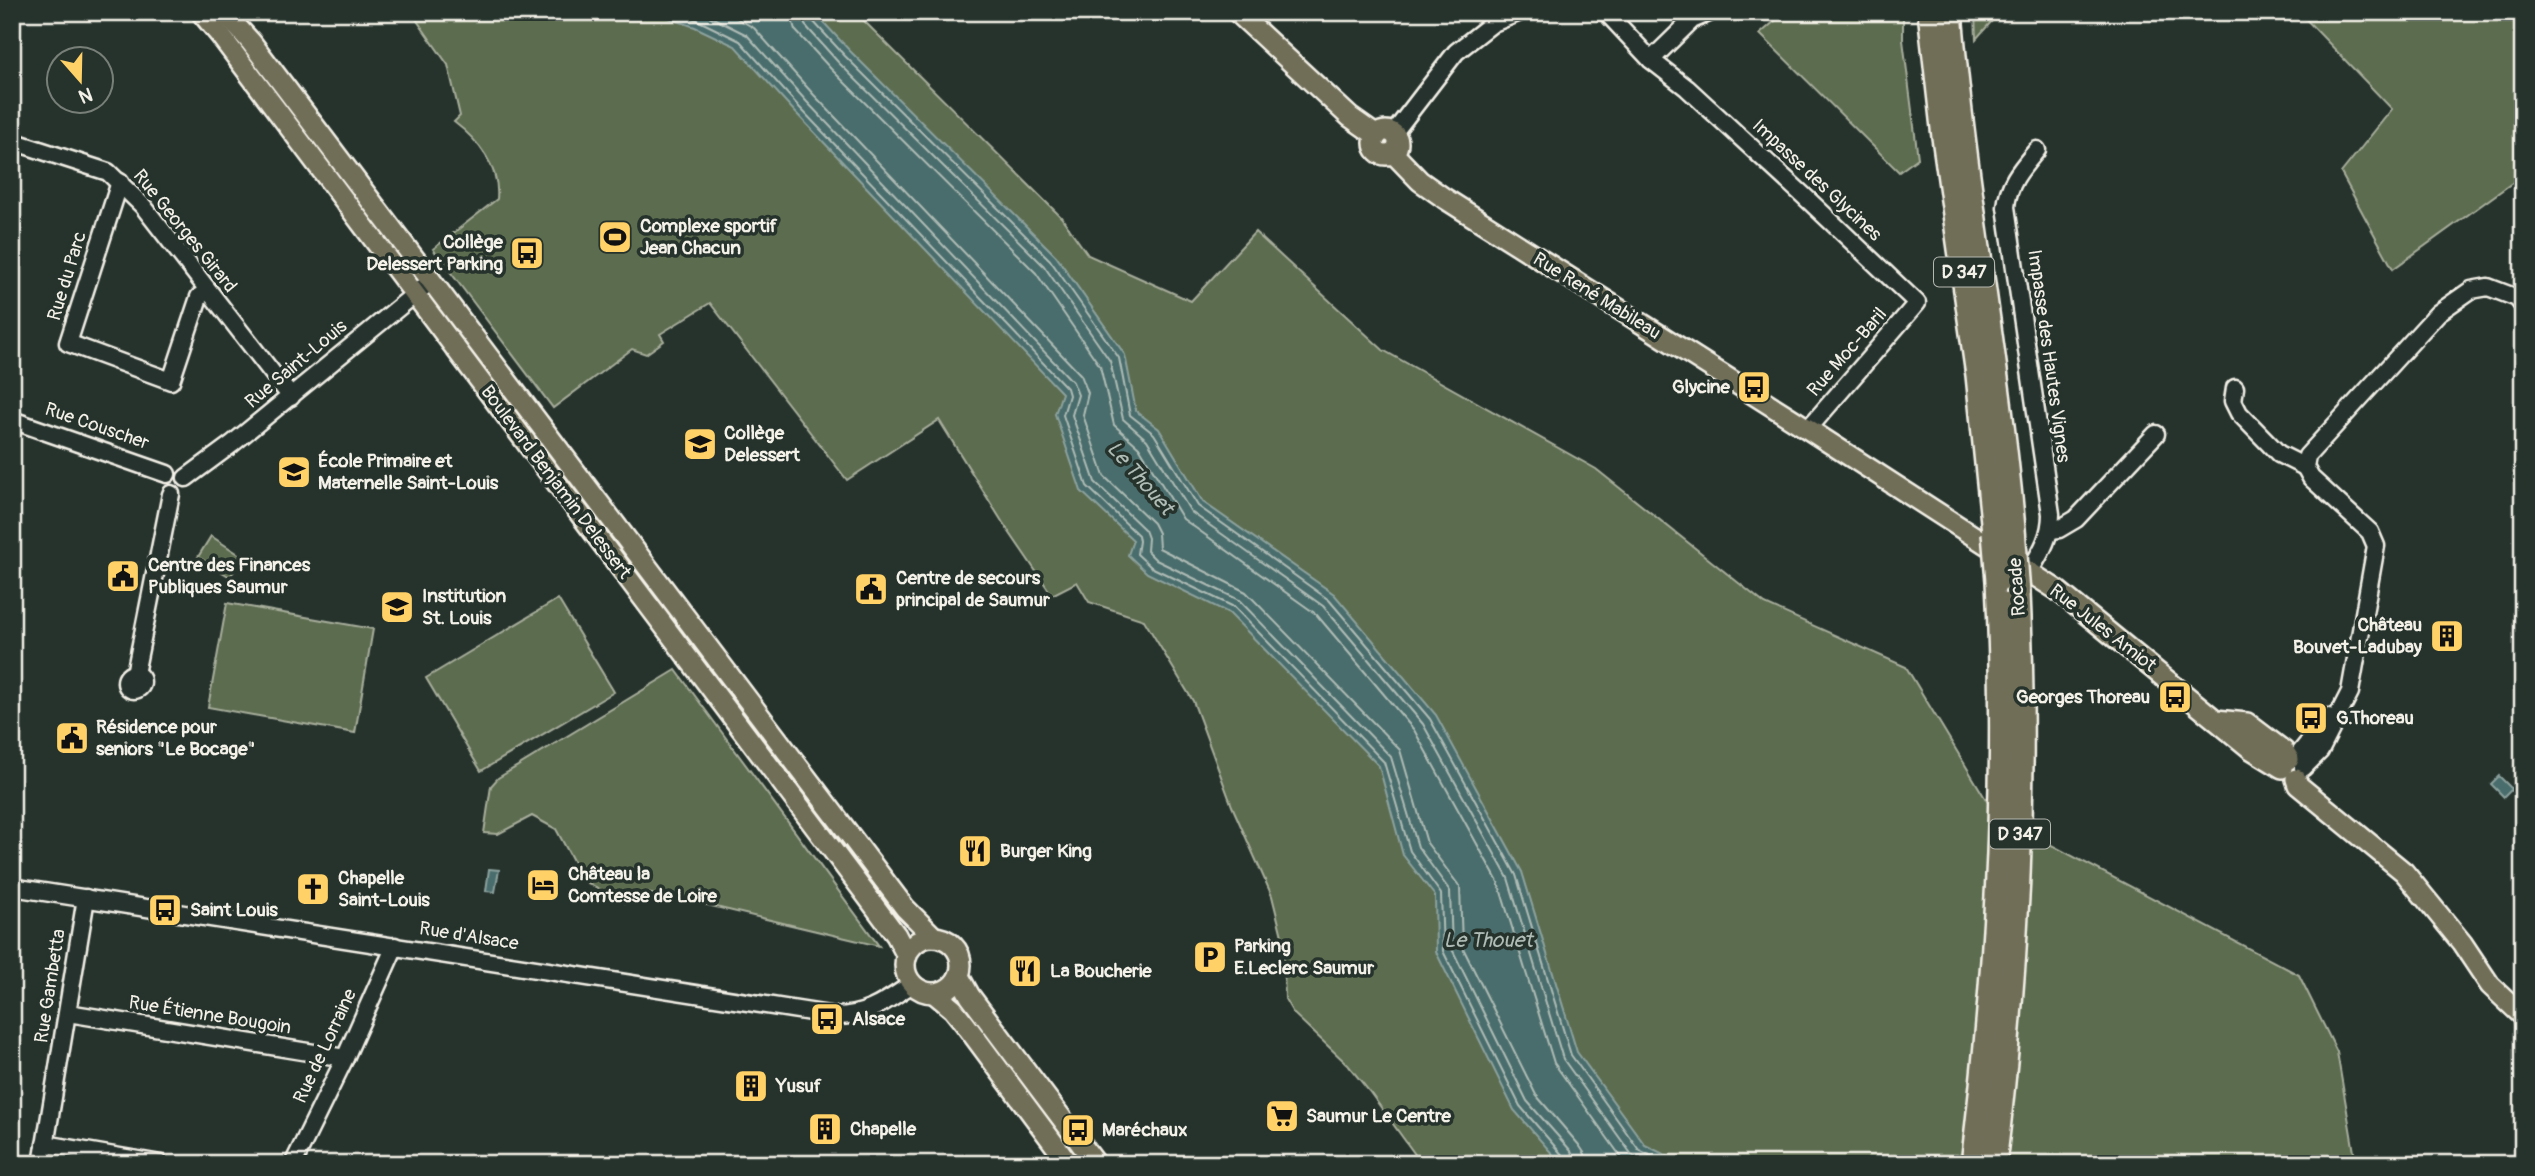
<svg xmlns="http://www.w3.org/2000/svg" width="2535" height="1176" viewBox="0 0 2535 1176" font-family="Pangolin,sans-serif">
<rect width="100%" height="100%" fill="#26332d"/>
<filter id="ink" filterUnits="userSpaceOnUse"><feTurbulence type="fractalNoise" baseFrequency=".0143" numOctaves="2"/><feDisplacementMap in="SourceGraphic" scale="14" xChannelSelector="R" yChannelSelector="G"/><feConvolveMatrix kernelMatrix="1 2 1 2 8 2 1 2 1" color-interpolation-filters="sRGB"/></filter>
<g filter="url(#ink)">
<g fill="#5c6c4f" stroke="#a8ae9c" stroke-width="2">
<path d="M411,12H855L1061,217L1088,255L1191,301L1255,232L1383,350L1596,469L1765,604L1906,667L1996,816L2299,975L2337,1052L2356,1164H1422L1369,1091L1348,1065L1293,1013L1285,999L1283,940L1272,896L1232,806L1193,701L1144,620L1089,602L1077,582L1052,595L1003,523L939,420L847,480L710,303L660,334L664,341L646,354L632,349L553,408L433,249L497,199C500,167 478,140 454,122L460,116L448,65Z"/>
<polygon points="1785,12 1903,12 1903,40 1918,158 1899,172 1760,34"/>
<polygon points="1975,12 2000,12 1976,39"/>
<polygon points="2299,12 2523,12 2523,175 2393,269 2341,173 2392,109"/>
<polygon points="211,536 243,557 230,577 198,557"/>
<polygon points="558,599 614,692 481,771 426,678"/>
<polygon points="227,603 373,629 355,733 208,707"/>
<polygon points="676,670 879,946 695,902 646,893 626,903 584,881 556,829 532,816 498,834 484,833 491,786 498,778"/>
</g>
<g fill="#496d6c" stroke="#8da29e" stroke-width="2">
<polygon points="652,12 814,12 850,51 1056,256 1125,355 1136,411 1159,429 1203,502 1334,594 1436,715 1522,872 1577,1052 1645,1145 1684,1164 1561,1164 1514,1110 1436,952 1435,896 1403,855 1379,766 1229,613 1147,573 1128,555 1133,540 1081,491 1055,414 1062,393 795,112 735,46 695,27"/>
<polygon points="2499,776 2512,789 2504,797 2491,784"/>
<polygon points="489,869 499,870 495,892 486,891"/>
</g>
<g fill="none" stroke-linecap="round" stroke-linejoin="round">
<g stroke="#b0bcb6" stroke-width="2">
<polyline points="674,12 697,20 740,41 800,108 1067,388 1069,395 1063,415 1087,486 1138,535 1139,541 1137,554 1151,567 1234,607 1384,762 1410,851 1441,894 1443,951 1520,1106 1564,1157 1566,1164"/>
<polyline points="701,12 747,35 807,102 1073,382 1078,395 1072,415 1095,482 1145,530 1148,538 1147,551 1156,560 1239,600 1391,757 1418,847 1450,891 1452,949 1527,1101 1571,1151 1575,1164"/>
<polyline points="726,12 754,28 814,95 1081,375 1088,393 1083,415 1104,476 1153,523 1158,533 1159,548 1246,592 1400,750 1427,843 1460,887 1462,946 1536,1095 1579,1145 1585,1154 1585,1164"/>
<polyline points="790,12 795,30 831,69 1036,273 1100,366 1114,425 1139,447 1183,519 1316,614 1414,730 1498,882 1554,1063 1626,1164"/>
<polyline points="801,12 805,25 838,62 1044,266 1110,361 1123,419 1147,440 1191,512 1323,606 1423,724 1508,878 1563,1059 1632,1155 1647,1164"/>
<polyline points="810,12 812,20 845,56 1050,260 1119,358 1130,415 1154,434 1198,506 1329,600 1430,719 1516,875 1571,1055 1639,1150 1667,1164"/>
</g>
<g stroke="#f4f1e8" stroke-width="21">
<g id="minor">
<polyline points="1606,12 1651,60 1687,88 1803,195 1917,303 1808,429"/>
<polyline points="1651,60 1692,20 1711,12"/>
<polyline points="1393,134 1456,52 1493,23 1520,12"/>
<polyline points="12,141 108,172 143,206 291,397"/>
<polyline points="120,182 68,343 171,381 199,297 207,290"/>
<polyline points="2235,388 2233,401 2239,413 2279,454 2305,467"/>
<polyline points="12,420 167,474"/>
<polyline points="186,478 232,444 431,281"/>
<polyline points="2051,530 2059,529 2076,519 2156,434"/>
<path d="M2029,572C2041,552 2051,537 2051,514L2006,207C2008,183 2022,168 2037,150"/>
<circle cx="134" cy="682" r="8"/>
<polyline points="135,674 171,494"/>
<polyline points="2295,759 2329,717"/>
<polyline points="2303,768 2320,751 2350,692 2376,546 2370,532 2311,478 2305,467 2307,456 2438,313 2471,290 2488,287 2517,298 2523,306"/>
<path d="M12,887L836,1016C868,1016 886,1001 912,984"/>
<polyline points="68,1013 345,1058"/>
<polyline points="45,1144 161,1164"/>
<polyline points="42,1164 86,898"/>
<polyline points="293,1164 345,1058 395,946"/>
</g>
</g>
<g stroke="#f4f1e8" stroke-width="24">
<g id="major">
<polyline points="201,12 220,35 861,888 896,935 907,956"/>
<polyline points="224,12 251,42 905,908 934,937"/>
<polyline points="1237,12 1350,117 1377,136"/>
<circle cx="1386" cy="143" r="12"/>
<polyline points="1393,153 1420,181 1444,198 1808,429 2057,590 2251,749 2282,768"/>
<polyline points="2216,720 2247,723 2284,751 2289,759"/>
<polyline points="2296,779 2298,785 2404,872 2462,943 2490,985 2523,1016"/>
<circle cx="933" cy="965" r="28"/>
<polyline points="959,976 970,996 1096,1164"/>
<polyline points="935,994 953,1009 965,1024 1069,1164"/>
</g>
</g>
<g stroke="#f4f1e8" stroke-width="28">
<g id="highway">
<polyline points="1930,12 1944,137 1978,375 1994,532"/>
<path d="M1950,12C1964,185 1998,356 2013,529"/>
<path d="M1973,1164C1997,970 2008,776 1998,581"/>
<path d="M1994,1164C2017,974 2027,784 2018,593"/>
</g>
</g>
<use href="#minor" stroke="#26332d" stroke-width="16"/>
<use href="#major" stroke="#716e59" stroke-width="19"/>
<use href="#highway" stroke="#716e59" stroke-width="23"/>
<g stroke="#f4f1e8" stroke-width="28" stroke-linecap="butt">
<g id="highway-bridge">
<polyline points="2013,529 2018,593"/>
<polyline points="1994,532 1998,581"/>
</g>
</g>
<use href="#highway-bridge" stroke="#716e59" stroke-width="23"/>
</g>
</g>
<defs>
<g id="stadium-square" transform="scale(1.75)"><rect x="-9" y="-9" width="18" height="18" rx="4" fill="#ffd166" stroke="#26332d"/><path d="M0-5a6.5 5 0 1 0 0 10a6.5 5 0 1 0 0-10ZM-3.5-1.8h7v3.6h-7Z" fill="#111"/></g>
<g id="bus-square" transform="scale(1.75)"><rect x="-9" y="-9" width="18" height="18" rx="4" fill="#ffd166" stroke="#26332d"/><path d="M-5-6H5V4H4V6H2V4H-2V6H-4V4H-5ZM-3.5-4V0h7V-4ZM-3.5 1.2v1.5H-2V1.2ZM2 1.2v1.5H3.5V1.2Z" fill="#111"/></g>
<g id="school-square" transform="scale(1.75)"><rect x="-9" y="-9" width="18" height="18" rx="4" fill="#ffd166" stroke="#26332d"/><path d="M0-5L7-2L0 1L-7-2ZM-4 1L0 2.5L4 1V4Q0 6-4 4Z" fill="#111"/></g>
<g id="civic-square" transform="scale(1.75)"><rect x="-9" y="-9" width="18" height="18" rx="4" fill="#ffd166" stroke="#26332d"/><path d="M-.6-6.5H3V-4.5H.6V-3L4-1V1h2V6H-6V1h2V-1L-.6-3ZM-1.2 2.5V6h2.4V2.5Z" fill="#111"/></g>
<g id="building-square" transform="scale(1.75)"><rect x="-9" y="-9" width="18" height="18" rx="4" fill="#ffd166" stroke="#26332d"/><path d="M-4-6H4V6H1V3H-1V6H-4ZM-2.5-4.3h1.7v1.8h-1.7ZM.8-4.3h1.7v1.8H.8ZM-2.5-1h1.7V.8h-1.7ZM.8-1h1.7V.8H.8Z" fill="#111"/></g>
<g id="restaurant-square" transform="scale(1.75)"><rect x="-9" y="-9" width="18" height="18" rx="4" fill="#ffd166" stroke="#26332d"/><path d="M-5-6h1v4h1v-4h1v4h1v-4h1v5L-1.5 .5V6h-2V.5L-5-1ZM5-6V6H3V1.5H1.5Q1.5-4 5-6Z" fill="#111"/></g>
<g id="hotel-square" transform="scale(1.75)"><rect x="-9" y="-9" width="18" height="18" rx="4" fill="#ffd166" stroke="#26332d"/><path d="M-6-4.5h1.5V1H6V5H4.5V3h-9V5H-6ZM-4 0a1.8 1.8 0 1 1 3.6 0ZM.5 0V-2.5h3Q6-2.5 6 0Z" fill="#111"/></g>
<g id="church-square" transform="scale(1.75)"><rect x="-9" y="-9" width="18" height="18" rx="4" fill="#ffd166" stroke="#26332d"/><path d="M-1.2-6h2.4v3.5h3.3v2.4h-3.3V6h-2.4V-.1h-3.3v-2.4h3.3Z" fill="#111"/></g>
<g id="parking-square" transform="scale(1.75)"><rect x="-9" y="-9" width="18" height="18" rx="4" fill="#ffd166" stroke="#26332d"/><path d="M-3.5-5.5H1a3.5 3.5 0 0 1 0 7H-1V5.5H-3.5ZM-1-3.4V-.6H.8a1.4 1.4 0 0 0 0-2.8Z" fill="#111"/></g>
<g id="supermarket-square" transform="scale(1.75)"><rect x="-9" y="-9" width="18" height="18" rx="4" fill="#ffd166" stroke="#26332d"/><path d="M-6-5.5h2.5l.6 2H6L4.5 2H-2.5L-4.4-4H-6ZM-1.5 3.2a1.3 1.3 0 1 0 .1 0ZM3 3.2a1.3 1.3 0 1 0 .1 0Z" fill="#111"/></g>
</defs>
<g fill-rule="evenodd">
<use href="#stadium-square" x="615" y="237"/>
<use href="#bus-square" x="527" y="253"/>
<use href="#bus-square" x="1754" y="387"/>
<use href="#school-square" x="700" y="444"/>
<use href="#school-square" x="294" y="472"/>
<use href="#civic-square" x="123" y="576"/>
<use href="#civic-square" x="871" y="589"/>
<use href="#school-square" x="397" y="607"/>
<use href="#building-square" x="2447" y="636"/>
<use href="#bus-square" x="2175" y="697"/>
<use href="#bus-square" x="2311" y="718"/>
<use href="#civic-square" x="72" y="738"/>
<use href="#restaurant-square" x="975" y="851"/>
<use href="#hotel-square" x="543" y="885"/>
<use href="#church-square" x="313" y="889"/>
<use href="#bus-square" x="165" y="910"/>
<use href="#parking-square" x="1210" y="957"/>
<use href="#restaurant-square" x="1025" y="971"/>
<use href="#bus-square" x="827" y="1019"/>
<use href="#building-square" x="751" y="1086"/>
<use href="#supermarket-square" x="1282" y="1116"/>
<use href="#building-square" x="825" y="1129"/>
<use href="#bus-square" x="1078" y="1130"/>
</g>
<g text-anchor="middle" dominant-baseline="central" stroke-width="7" stroke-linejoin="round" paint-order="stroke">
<g fill="#26332d" stroke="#b6b8b0" stroke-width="2">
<rect x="1934" y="257.5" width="60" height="29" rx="5"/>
<rect x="1990" y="819.5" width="60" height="29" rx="5"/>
</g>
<g font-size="18" font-weight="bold" fill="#f4f1e8">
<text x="1964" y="272">D 347</text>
<text x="2020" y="834">D 347</text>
</g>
<g font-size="19" fill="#f4f1e8" stroke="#26332d">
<text transform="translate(1817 180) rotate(43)">Impasse des Glycines</text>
<text transform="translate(185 231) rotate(51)">Rue Georges Girard</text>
<text transform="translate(67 276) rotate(-73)">Rue du Parc</text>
<text transform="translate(1597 296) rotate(32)">Rue René Mabileau</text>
<text transform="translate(1847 352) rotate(-49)">Rue Moc-Baril</text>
<text transform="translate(2049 356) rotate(82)">Impasse des Hautes Vignes</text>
<text transform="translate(296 364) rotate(-40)">Rue Saint-Louis</text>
<text transform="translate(97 426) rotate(19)">Rue Couscher</text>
<text transform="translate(556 482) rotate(53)">Boulevard Benjamin Delessert</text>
<text transform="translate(2017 587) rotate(-94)">Rocade</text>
<text transform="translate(2103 628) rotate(38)">Rue Jules Amiot</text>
<text transform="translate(469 936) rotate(9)">Rue d'Alsace</text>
<text transform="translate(50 986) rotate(-81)">Rue Gambetta</text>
<text transform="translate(210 1015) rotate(9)">Rue Étienne Bougoin</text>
<text transform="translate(325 1046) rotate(-65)">Rue de Lorraine</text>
</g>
<g font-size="19" font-weight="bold" fill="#f4f1e8" stroke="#26332d" text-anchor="start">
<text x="640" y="226">Complexe sportif<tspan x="640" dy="22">Jean Chacun</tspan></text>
<text x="503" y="242" text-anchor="end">Collège<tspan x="503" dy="22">Delessert Parking</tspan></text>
<text x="1730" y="387" text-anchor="end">Glycine</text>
<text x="724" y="433">Collège<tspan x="724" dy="22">Delessert</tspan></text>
<text x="318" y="461">École Primaire et<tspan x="318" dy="22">Maternelle Saint-Louis</tspan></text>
<text x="148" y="565">Centre des Finances<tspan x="148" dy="22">Publiques Saumur</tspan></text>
<text x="896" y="578">Centre de secours<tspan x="896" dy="22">principal de Saumur</tspan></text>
<text x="422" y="596">Institution<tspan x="422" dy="22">St. Louis</tspan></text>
<text x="2422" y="625" text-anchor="end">Château<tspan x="2422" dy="22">Bouvet-Ladubay</tspan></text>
<text x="2150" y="697" text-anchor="end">Georges Thoreau</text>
<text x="2336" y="718">G.Thoreau</text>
<text x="96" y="727">Résidence pour<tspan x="96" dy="22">seniors "Le Bocage"</tspan></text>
<text x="1000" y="851">Burger King</text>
<text x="568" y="874">Château la<tspan x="568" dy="22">Comtesse de Loire</tspan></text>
<text x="338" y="878">Chapelle<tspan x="338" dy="22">Saint-Louis</tspan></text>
<text x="190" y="910">Saint Louis</text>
<text x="1234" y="946">Parking<tspan x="1234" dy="22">E.Leclerc Saumur</tspan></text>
<text x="1050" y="971">La Boucherie</text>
<text x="852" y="1019">Alsace</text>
<text x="776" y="1086">Yusuf</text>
<text x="1306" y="1116">Saumur Le Centre</text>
<text x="850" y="1129">Chapelle</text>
<text x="1102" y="1130">Maréchaux</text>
</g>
<g font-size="21" font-style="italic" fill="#b0bcb6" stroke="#26332d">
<text transform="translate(1140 478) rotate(49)">Le Thouet</text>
<text x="1488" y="940">Le Thouet</text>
</g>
</g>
<rect width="2535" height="1176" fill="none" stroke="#26332d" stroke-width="42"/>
<rect x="21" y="21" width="2493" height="1134" fill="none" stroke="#f4f1e8" stroke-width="2.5" filter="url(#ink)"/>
<g transform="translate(80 80) rotate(160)"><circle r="33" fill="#26332d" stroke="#787f78" stroke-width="2"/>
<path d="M0-5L12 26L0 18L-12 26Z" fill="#ffd166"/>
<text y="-10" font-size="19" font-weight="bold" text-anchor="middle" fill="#f4f1e8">N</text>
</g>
</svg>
